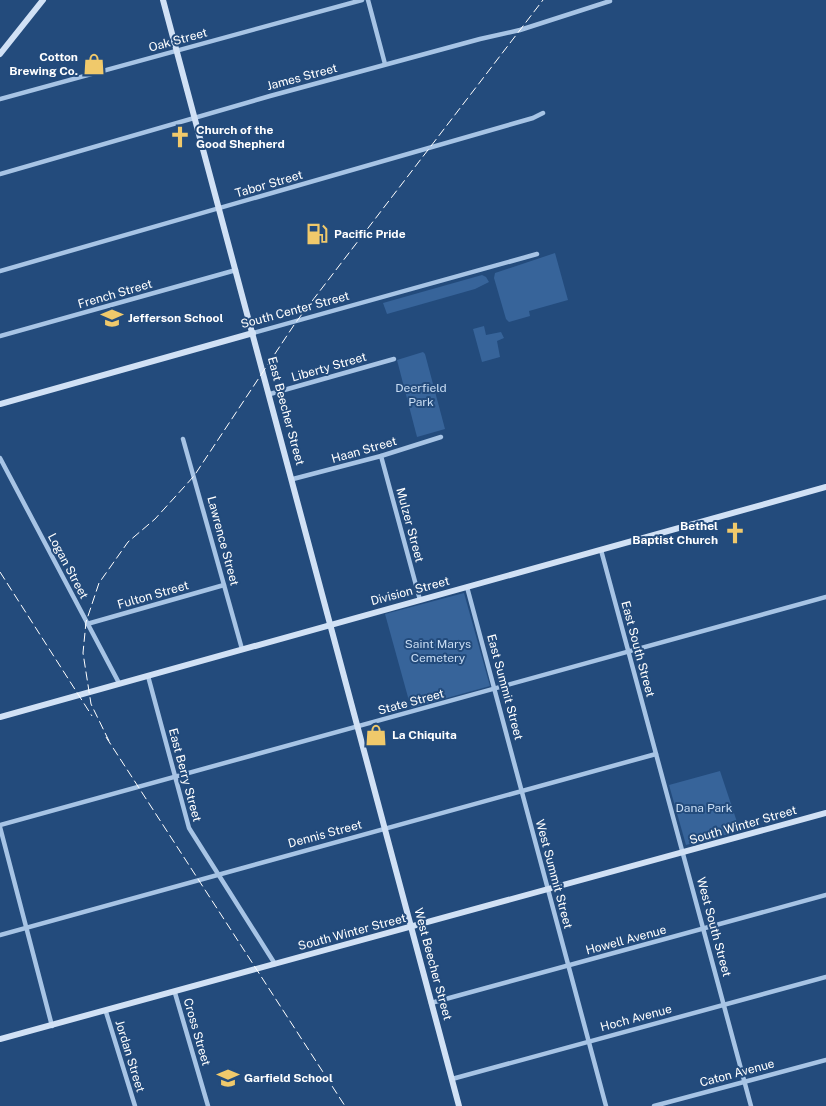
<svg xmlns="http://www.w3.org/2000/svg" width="826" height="1106" viewBox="0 0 826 1106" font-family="'Public Sans',sans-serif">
<rect width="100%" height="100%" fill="#234b7c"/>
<g fill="#37649a">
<polygon points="555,253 568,300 529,311 530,316 509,322 506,319 494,278 495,273"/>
<polygon points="482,275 486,277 489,282 475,289 387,314 383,303"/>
<polygon points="484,326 486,335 501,332 504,338 497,341 500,357 482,362 473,329"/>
<polygon points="423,352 425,354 445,429 417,437 397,360"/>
<polygon points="464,593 490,686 411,708 385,614"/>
<polygon points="720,771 740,831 686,845 669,785"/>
</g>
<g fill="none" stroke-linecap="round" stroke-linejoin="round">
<g stroke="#a7c4e5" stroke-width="4.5">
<polyline points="368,0 385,64"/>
<polyline points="0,99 362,0"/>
<polyline points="0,174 270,96 480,39 520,30 610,1"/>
<polyline points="0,271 533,118 543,113"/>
<polyline points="253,333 537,254"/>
<polyline points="0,336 236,270"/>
<polyline points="270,394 394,359"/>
<polyline points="183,439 242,649"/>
<polyline points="381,456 420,600"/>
<polyline points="0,458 119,683"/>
<polyline points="293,479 381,456 441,437"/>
<polyline points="601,550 751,1106"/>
<polyline points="467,587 606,1106"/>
<polyline points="87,624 224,585"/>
<polyline points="148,676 189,828 275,964"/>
<polyline points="0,825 826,597"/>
<polyline points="0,827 52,1026"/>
<polyline points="0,935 656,754"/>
<polyline points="175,993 208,1106"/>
<polyline points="431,1003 826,895"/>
<polyline points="106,1012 135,1106"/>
<polyline points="452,1079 826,977"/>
<polyline points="654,1106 826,1060"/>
</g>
<g stroke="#d1e1f5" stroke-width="6">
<polyline points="163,0 459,1106"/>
<polyline points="0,54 43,0"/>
<polyline points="0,404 253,333"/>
<polyline points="0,717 826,487"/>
<polyline points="0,1039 826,813"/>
</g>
<g stroke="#fff" stroke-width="1" stroke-dasharray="9 4" stroke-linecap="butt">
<polyline points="0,572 92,716"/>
<polyline points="106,737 345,1106"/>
<polyline points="109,741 91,704 83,653 86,622 99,583 128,542 155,519 194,476 296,322 543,0"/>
</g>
</g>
<defs>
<g id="shop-bare" transform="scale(1.725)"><path d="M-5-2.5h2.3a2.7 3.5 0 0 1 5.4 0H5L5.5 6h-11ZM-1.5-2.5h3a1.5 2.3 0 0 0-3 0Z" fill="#f0c96b" stroke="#234b7c" stroke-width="2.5" paint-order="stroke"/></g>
<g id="church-bare" transform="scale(1.725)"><path d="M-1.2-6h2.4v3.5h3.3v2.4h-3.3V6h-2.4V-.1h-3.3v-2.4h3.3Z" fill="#f0c96b" stroke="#234b7c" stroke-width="2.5" paint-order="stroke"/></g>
<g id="fuel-bare" transform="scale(1.725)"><path d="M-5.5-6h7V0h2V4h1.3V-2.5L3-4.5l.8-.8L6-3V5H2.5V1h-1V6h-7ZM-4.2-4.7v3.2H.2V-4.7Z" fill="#f0c96b" stroke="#234b7c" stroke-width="2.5" paint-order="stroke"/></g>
<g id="school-bare" transform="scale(1.725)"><path d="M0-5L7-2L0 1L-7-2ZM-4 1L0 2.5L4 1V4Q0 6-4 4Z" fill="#f0c96b" stroke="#234b7c" stroke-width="2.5" paint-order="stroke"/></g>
</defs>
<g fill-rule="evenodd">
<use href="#shop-bare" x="94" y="64"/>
<use href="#church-bare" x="180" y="137"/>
<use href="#fuel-bare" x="317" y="234"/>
<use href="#school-bare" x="112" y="318"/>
<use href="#church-bare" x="735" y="533"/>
<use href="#shop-bare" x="376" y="735"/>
<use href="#school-bare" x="228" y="1078"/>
</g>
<g text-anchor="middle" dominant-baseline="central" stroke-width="4" stroke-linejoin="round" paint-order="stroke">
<g font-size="12" fill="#fff" stroke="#234b7c">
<text transform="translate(178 40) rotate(-15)">Oak Street</text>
<text transform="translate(302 77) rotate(-15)">James Street</text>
<text transform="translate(269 184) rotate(-16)">Tabor Street</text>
<text transform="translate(115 294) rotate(-16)">French Street</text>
<text transform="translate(295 310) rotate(-15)">South Center Street</text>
<text transform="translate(329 367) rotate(-16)">Liberty Street</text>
<text transform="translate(286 411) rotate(75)">East Beecher Street</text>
<text transform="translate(364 450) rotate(-16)">Haan Street</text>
<text transform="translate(410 525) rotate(75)">Mulzer Street</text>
<text transform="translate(223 541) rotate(75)">Lawrence Street</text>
<text transform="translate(68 566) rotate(62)">Logan Street</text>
<text transform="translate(410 591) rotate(-15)">Division Street</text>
<text transform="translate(153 595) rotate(-16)">Fulton Street</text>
<text transform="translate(638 649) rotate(75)">East South Street</text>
<text transform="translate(505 687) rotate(75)">East Summit Street</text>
<text transform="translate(411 702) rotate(-15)">State Street</text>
<text transform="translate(185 775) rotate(75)">East Berry Street</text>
<text transform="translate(743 825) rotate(-16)">South Winter Street</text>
<text transform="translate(325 834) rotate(-15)">Dennis Street</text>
<text transform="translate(554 874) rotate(75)">West Summit Street</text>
<text transform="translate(714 927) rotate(75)">West South Street</text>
<text transform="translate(352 932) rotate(-15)">South Winter Street</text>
<text transform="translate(626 940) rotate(-15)">Howell Avenue</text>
<text transform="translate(433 964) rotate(75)">West Beecher Street</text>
<text transform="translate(636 1018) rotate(-15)">Hoch Avenue</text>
<text transform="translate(197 1032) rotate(74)">Cross Street</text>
<text transform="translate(130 1056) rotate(73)">Jordan Street</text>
<text transform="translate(737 1073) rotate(-15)">Caton Avenue</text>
</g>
<g font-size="12" font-weight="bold" fill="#fff" stroke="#234b7c" text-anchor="start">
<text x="78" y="57" text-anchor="end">Cotton<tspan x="78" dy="14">Brewing Co.</tspan></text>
<text x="196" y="130">Church of the<tspan x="196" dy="14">Good Shepherd</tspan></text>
<text x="334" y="234">Pacific Pride</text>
<text x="128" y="318">Jefferson School</text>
<text x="718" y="526" text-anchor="end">Bethel<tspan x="718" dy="14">Baptist Church</tspan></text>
<text x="392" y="735">La Chiquita</text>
<text x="244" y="1078">Garfield School</text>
</g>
<g font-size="12" fill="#cadef4" stroke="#234b7c">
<text x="421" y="388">Deerfield<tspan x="421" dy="14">Park</tspan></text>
<text x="438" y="644">Saint Marys<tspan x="438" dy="14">Cemetery</tspan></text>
<text x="704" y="808">Dana Park</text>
</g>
</g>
</svg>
